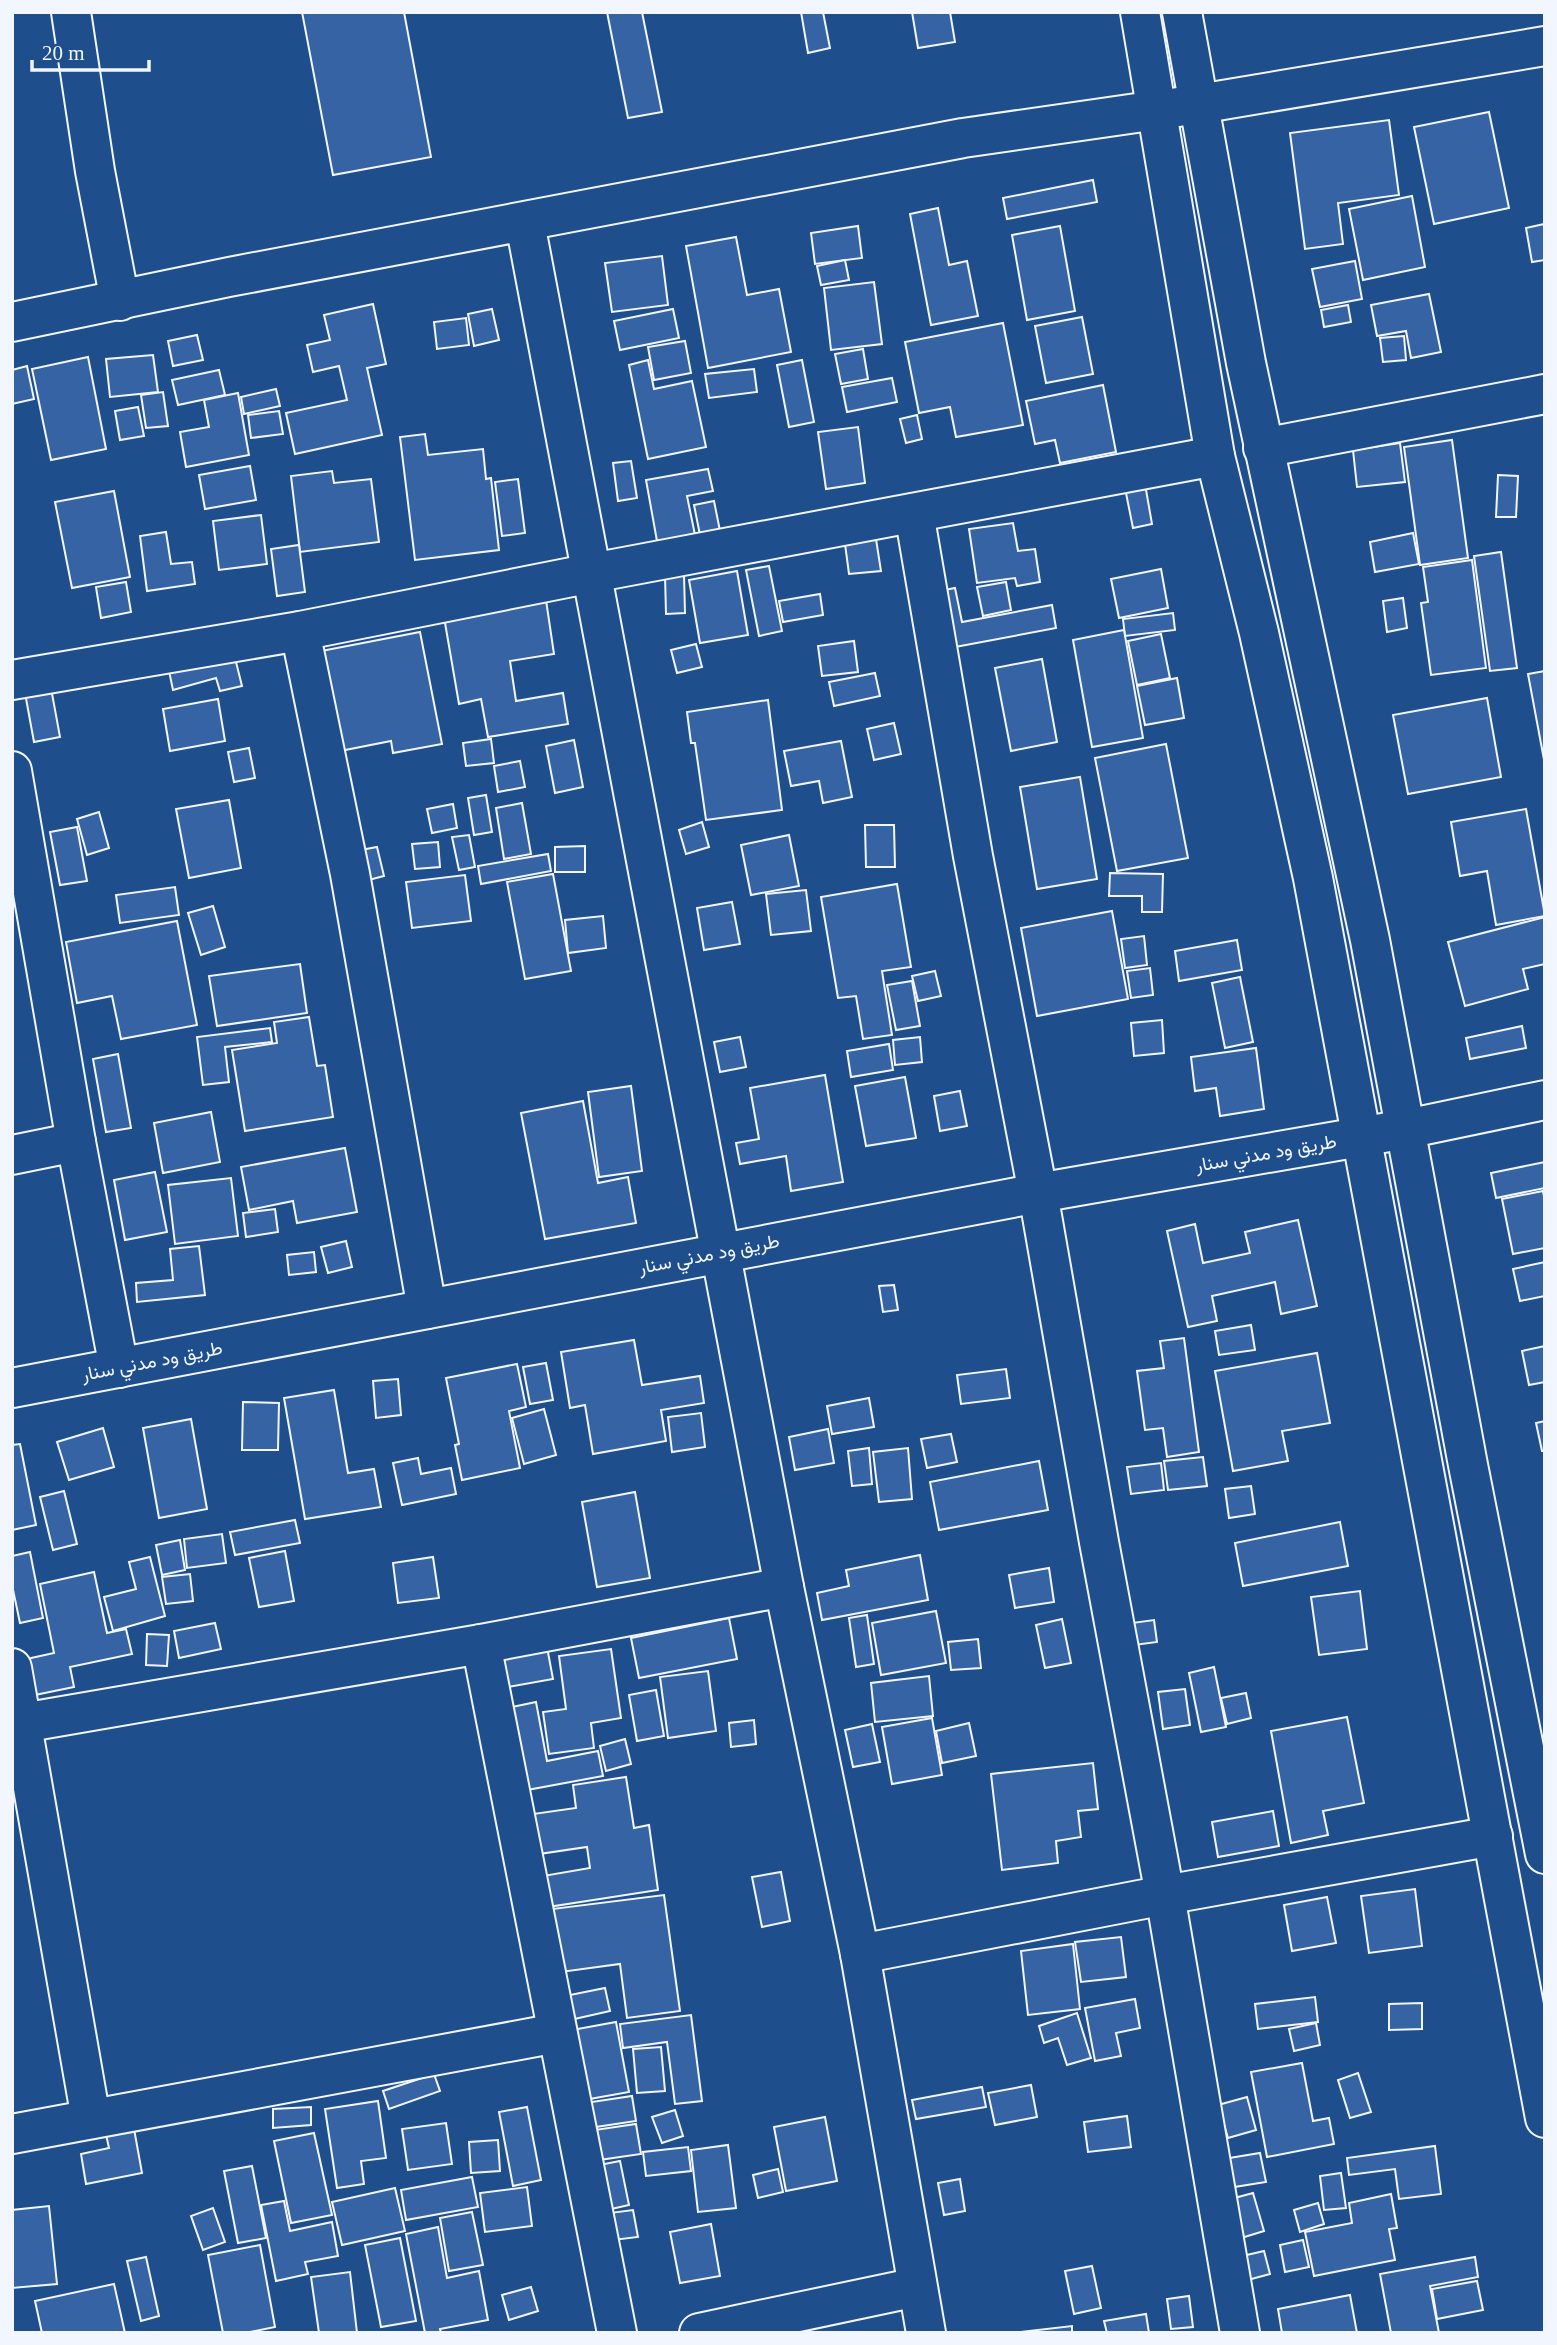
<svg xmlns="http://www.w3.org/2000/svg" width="1557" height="2345" viewBox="0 0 1557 2345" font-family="'Times New Roman',Vazirmatn,serif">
<rect width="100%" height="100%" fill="#1f4e8c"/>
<g fill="#3563a3" stroke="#f2f6ff" stroke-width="2">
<polygon points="302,12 404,12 431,157 333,175"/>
<polygon points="607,12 642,12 662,112 628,118"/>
<polygon points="801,12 823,12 830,48 808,53"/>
<polygon points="912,12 950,12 955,42 918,48"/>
<polygon points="1489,112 1509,208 1434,224 1414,127"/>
<polygon points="1389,120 1399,195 1338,203 1343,244 1305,249 1290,133"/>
<polygon points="1093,180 1097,202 1007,219 1003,198"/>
<polygon points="1412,196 1425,267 1363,280 1349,209"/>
<polygon points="938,208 949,265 967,261 978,316 931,325 910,214"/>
<polygon points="1544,224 1545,260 1532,262 1526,228"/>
<polygon points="858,226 862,258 815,264 811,233"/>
<polygon points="1060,226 1075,311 1027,320 1012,235"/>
<polygon points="736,237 747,295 779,289 791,352 708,368 686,246"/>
<polygon points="662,256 668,305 612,312 605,263"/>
<polygon points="845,260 849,280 821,285 817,266"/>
<polygon points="1355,261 1362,299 1320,307 1312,269"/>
<polygon points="874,282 882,344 831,350 824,288"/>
<polygon points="1429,294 1441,352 1411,358 1406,331 1377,336 1371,305"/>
<polygon points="373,304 386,364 367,368 382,435 295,454 286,413 347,400 339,366 313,372 307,345 330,340 324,315"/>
<polygon points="1348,305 1351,322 1324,327 1321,310"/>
<polygon points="492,309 499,340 474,346 468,314"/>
<polygon points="673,309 679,338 620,350 614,321"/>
<polygon points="1082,317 1093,374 1046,383 1035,326"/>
<polygon points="466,318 469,345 437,349 434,322"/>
<polygon points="1003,323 1023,425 956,437 950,407 919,413 905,342"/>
<polygon points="197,335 203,360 173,366 168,341"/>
<polygon points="1404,336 1406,360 1383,362 1380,338"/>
<polygon points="685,341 691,373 654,380 648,347"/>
<polygon points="863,349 868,379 841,384 835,354"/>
<polygon points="153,355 158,392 110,397 106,359"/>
<polygon points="88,357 106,449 51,460 32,369"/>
<polygon points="648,360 654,389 692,381 706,447 648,459 629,365"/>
<polygon points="802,360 814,422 789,427 777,365"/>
<polygon points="27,366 34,399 12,404 12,370"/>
<polygon points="754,369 757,392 709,398 705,374"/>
<polygon points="219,370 225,395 178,405 172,380"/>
<polygon points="892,378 897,402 847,412 842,387"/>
<polygon points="1103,385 1116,452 1060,463 1055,440 1035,444 1026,401"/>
<polygon points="276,389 280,406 244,414 241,397"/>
<polygon points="163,392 168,426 146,428 141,395"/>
<polygon points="238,393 249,455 186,467 180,432 209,427 204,400"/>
<polygon points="138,407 144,436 120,440 115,411"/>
<polygon points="279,411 283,434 251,438 248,415"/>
<polygon points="917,415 922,439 906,443 900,419"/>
<polygon points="858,427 865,483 826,489 818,432"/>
<polygon points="425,434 428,455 483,449 486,479 491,478 499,550 415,560 400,437"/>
<polygon points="1452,440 1468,558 1420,565 1404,447"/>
<polygon points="1400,443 1405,482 1357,487 1353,450"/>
<polygon points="631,461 637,498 618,501 613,463"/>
<polygon points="250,466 256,500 205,509 199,475"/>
<polygon points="708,469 713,491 687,496 695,535 657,541 646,480"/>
<polygon points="332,471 334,483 371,479 379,542 300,552 291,476"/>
<polygon points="1498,475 1518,476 1516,517 1496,517"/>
<polygon points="518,479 525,533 502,536 495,482"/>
<polygon points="1145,484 1152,524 1133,528 1125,488"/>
<polygon points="114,491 130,577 72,588 55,502"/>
<polygon points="714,501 722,541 702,545 694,505"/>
<polygon points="261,515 267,564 219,570 213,521"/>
<polygon points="1013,523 1018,551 1035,549 1040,582 1017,586 1015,578 977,583 969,529"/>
<polygon points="166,532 171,564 192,562 195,584 147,591 140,536"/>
<polygon points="1413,533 1419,564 1375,572 1370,542"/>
<polygon points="876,539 881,571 849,574 845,544"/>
<polygon points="299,545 305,592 277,596 271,549"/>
<polygon points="1501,552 1517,668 1490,671 1474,556"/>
<polygon points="1472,560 1486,668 1431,675 1421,603 1428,602 1423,567"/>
<polygon points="769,566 782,631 759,636 746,570"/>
<polygon points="1161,569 1168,608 1119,618 1111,579"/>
<polygon points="737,571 748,635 700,643 689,580"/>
<polygon points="665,575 684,575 685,613 666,614"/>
<polygon points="126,582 131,612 101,618 96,587"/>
<polygon points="1006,582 1011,610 983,616 977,587"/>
<polygon points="955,588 962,622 1052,605 1056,628 939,650 929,593"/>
<polygon points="820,594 823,615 783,622 779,601"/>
<polygon points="1403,598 1407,628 1387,632 1383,601"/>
<polygon points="546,600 554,654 510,661 516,701 563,693 568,724 488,737 481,699 459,704 444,617"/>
<polygon points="1173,613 1175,630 1125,636 1123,619"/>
<polygon points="1124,630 1143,738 1092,747 1073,640"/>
<polygon points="420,632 442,744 393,753 391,741 335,752 316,652"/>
<polygon points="1161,634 1170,678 1137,685 1128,641"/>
<polygon points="854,641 858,672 822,676 818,646"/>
<polygon points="696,644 702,667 677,673 671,650"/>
<polygon points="234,654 242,686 220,691 216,678 173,690 169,671"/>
<polygon points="1042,659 1057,742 1011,751 995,668"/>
<polygon points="1545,671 1545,765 1528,674"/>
<polygon points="875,673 880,696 834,706 829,682"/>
<polygon points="1177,678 1184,718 1145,725 1137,686"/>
<polygon points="51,688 60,737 34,742 25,693"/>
<polygon points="1487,698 1501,777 1408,794 1393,715"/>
<polygon points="218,699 225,741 170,751 163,709"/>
<polygon points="768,700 782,810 706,820 695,743 691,743 687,712"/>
<polygon points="894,723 901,754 874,760 867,729"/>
<polygon points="491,739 494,763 466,766 463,743"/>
<polygon points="574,740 583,787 555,793 546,746"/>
<polygon points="841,741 852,797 823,803 819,781 791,786 784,751"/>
<polygon points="1166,744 1188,858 1117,871 1095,758"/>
<polygon points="249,748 255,778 234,782 228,752"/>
<polygon points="520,761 525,787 498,792 494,766"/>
<polygon points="1080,777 1097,879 1037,889 1020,787"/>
<polygon points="486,795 492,832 474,835 468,798"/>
<polygon points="229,800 241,868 189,878 176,809"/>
<polygon points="522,803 531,854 504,859 496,808"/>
<polygon points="453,804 457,828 432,833 427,809"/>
<polygon points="1526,809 1545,916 1496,925 1487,871 1460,876 1451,822"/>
<polygon points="99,812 109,848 87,855 77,819"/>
<polygon points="702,822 709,847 686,854 679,830"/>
<polygon points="865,825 894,825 895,867 866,867"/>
<polygon points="77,827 87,881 60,885 50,832"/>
<polygon points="469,835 475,867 459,870 452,837"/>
<polygon points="789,835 799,886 751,895 741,845"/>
<polygon points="438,842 440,867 415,869 412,844"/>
<polygon points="585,846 585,872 555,872 555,847"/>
<polygon points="377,847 384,876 357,883 350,852"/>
<polygon points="548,854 551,871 481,884 478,866"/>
<polygon points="1110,873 1163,874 1162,912 1142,912 1142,896 1109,896"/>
<polygon points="553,874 571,971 525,979 507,882"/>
<polygon points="465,875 471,921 412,928 406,882"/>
<polygon points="897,884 911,967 882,971 892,1035 863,1039 856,996 838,998 821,897"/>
<polygon points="175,887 179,915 120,923 116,895"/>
<polygon points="806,890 811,931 771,935 766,894"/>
<polygon points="732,902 740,944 704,950 697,908"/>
<polygon points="213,906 225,947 201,955 188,913"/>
<polygon points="1112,911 1128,999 1037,1016 1021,928"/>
<polygon points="603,916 606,948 568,953 565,920"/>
<polygon points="1545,917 1545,964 1523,969 1528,989 1465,1006 1448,942"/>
<polygon points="177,921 197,1025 121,1039 112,996 77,1003 66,942"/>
<polygon points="1144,936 1147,965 1125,968 1121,939"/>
<polygon points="1237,940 1242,970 1179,981 1175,951"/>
<polygon points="300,964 307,1013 217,1026 209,976"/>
<polygon points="1150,968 1153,995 1131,998 1127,971"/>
<polygon points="935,971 941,996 918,1001 912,976"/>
<polygon points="1240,977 1253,1042 1225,1048 1212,983"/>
<polygon points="912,981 920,1026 896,1030 887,985"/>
<polygon points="309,1017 317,1066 325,1065 333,1117 245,1131 232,1050 277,1043 274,1022"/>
<polygon points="1162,1020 1164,1053 1134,1056 1131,1023"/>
<polygon points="1522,1026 1526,1048 1470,1059 1466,1038"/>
<polygon points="270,1028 272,1042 225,1047 229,1082 203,1085 197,1037"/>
<polygon points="740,1037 746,1067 720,1072 714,1042"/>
<polygon points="920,1037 922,1062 895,1065 893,1040"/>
<polygon points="889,1044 893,1070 851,1077 847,1051"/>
<polygon points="1256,1048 1264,1109 1220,1116 1216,1088 1195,1091 1191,1057"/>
<polygon points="118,1054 131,1128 106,1132 93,1059"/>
<polygon points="825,1075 843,1182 791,1191 786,1156 740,1164 736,1143 759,1139 750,1088"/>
<polygon points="905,1077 916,1138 866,1146 855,1086"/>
<polygon points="631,1086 642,1171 599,1177 588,1092"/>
<polygon points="960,1091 967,1126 940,1131 934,1096"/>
<polygon points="583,1101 598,1183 628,1177 636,1223 545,1239 521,1113"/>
<polygon points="211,1112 220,1162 163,1173 154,1123"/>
<polygon points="345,1148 357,1212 297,1223 293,1201 249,1210 241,1167"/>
<polygon points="1545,1162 1545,1188 1496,1198 1491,1173"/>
<polygon points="155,1172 167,1232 125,1240 114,1180"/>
<polygon points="231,1178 238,1236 175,1244 168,1185"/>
<polygon points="1543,1191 1545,1202 1545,1248 1513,1254 1502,1199"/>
<polygon points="275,1209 278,1232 246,1237 243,1213"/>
<polygon points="1298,1220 1317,1306 1281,1314 1275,1282 1212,1296 1217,1321 1188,1327 1167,1231 1195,1224 1203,1263 1250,1253 1245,1232"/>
<polygon points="346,1241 352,1267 328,1273 321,1247"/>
<polygon points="199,1246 205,1295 137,1302 136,1283 173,1280 170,1249"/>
<polygon points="314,1252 316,1272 289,1275 287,1255"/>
<polygon points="1545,1262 1545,1296 1520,1301 1513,1269"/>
<polygon points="894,1285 898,1310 883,1312 879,1286"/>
<polygon points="1251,1325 1255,1350 1219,1355 1215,1331"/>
<polygon points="1184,1338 1199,1452 1167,1457 1163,1428 1145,1430 1137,1371 1164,1368 1160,1341"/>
<polygon points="634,1340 642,1385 700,1376 704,1403 661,1410 666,1441 593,1454 585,1405 570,1408 561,1352"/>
<polygon points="1545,1346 1545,1382 1529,1385 1522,1351"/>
<polygon points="1317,1353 1330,1423 1282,1431 1288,1461 1233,1471 1215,1371"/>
<polygon points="546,1363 553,1400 530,1404 523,1367"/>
<polygon points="517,1364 526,1407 509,1411 520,1468 462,1480 455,1445 459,1444 446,1378"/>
<polygon points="1006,1369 1010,1398 961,1404 957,1375"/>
<polygon points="398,1379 401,1415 376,1418 373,1381"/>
<polygon points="334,1390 348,1473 374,1469 381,1507 305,1519 284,1398"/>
<polygon points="869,1398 874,1427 832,1434 827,1406"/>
<polygon points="243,1402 279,1403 278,1450 242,1450"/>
<polygon points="544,1409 556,1455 524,1464 512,1418"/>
<polygon points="701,1413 705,1447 672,1452 668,1417"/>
<polygon points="191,1419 207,1509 159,1518 143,1428"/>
<polygon points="1545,1421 1545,1451 1542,1451 1536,1423"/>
<polygon points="103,1428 114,1467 69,1480 57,1442"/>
<polygon points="828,1429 834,1463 795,1470 789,1437"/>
<polygon points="951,1434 957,1462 927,1468 921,1439"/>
<polygon points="20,1444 36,1525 12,1530 12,1445"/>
<polygon points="869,1448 872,1484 852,1486 848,1451"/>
<polygon points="908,1448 912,1499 879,1502 873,1452"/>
<polygon points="1203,1457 1207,1486 1168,1490 1164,1461"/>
<polygon points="418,1458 421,1474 451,1468 456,1494 402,1505 393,1463"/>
<polygon points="1039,1461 1048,1510 939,1530 930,1482"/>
<polygon points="1161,1463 1164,1490 1131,1494 1127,1467"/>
<polygon points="1251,1486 1255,1514 1229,1518 1225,1489"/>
<polygon points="64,1491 77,1544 53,1550 40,1497"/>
<polygon points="635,1492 650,1578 597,1587 582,1502"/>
<polygon points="295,1520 300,1543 235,1555 230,1532"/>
<polygon points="1340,1522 1348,1566 1243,1586 1235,1543"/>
<polygon points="222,1534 226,1563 187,1568 184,1539"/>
<polygon points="180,1540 185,1570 162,1575 156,1545"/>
<polygon points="285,1551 294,1601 259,1607 249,1558"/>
<polygon points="30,1552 43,1618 20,1623 12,1585 12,1556"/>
<polygon points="920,1555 928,1600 822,1620 817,1593 849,1586 846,1570"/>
<polygon points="150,1557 165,1616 113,1631 104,1597 136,1589 129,1562"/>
<polygon points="433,1557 439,1598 398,1603 393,1563"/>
<polygon points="1049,1568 1054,1602 1015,1608 1009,1575"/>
<polygon points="94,1572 107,1633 126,1629 132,1654 70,1667 74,1687 30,1696 22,1660 54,1653 40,1584"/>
<polygon points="190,1574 193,1601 166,1604 162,1577"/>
<polygon points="1360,1591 1367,1649 1319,1655 1311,1597"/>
<polygon points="936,1611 946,1663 881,1675 872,1623"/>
<polygon points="867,1615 874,1664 856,1667 849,1618"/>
<polygon points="729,1618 737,1659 639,1678 631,1638"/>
<polygon points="1062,1619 1071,1663 1045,1668 1036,1625"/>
<polygon points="1154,1620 1157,1642 1120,1647 1117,1625"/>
<polygon points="215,1623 221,1649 179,1658 174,1631"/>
<polygon points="147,1634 169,1635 167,1666 146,1665"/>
<polygon points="978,1639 981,1668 951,1670 948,1642"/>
<polygon points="547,1647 553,1679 508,1687 502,1655"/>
<polygon points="611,1649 621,1718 591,1723 594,1748 549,1754 543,1712 566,1709 559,1656"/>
<polygon points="1214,1667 1226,1727 1201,1732 1189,1673"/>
<polygon points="708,1671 716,1731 668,1738 660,1677"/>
<polygon points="929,1676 933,1716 875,1722 871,1683"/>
<polygon points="1185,1689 1190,1725 1163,1729 1158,1692"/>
<polygon points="656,1690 664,1736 637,1741 629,1695"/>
<polygon points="1246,1693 1251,1718 1227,1724 1221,1698"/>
<polygon points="536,1702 547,1761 598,1751 603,1776 527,1790 512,1707"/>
<polygon points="1347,1717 1364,1803 1323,1811 1328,1835 1291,1843 1271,1731"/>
<polygon points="932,1718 942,1775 892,1784 882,1727"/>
<polygon points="754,1720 756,1744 731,1747 729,1723"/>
<polygon points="969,1723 976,1756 942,1763 936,1731"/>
<polygon points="872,1724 880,1762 853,1767 845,1730"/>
<polygon points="625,1739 631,1764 606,1771 600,1746"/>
<polygon points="1093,1763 1098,1809 1078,1811 1081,1837 1056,1841 1058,1863 1002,1870 991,1774"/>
<polygon points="626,1777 634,1828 649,1825 658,1890 548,1907 543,1876 590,1868 587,1847 539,1854 533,1814 576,1808 573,1785"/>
<polygon points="1273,1811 1279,1846 1218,1857 1212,1822"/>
<polygon points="781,1872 790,1921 762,1927 752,1877"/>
<polygon points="1415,1889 1422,1946 1369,1953 1361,1896"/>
<polygon points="664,1895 680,2011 627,2018 620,1964 561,1972 552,1909"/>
<polygon points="1327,1897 1336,1943 1292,1951 1284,1905"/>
<polygon points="1121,1937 1126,1977 1081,1982 1075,1942"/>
<polygon points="1073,1944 1080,2009 1028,2015 1021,1951"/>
<polygon points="605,1988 610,2011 570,2020 565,1996"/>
<polygon points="1315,1997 1318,2022 1258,2029 1255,2004"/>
<polygon points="1135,1999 1140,2028 1116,2033 1121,2056 1095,2061 1085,2008"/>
<polygon points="1422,2003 1422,2029 1389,2030 1389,2004"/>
<polygon points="1077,2013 1091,2058 1067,2065 1058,2038 1044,2043 1039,2026"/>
<polygon points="691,2015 702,2101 675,2104 667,2042 623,2048 620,2024"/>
<polygon points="616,2022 629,2092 584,2100 572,2030"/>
<polygon points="1316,2023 1320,2045 1294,2051 1289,2029"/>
<polygon points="661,2047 665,2091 637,2093 633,2049"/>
<polygon points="1302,2063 1313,2121 1329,2118 1334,2144 1267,2157 1251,2072"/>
<polygon points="1358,2073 1371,2112 1350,2118 1338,2080"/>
<polygon points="434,2074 440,2091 389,2109 383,2091"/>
<polygon points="1031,2085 1037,2117 995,2125 988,2093"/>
<polygon points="982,2087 986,2107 916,2119 912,2100"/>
<polygon points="632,2096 636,2121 589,2128 585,2103"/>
<polygon points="1247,2097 1256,2130 1228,2138 1218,2105"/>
<polygon points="129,2101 142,2173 86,2184 81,2154 109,2148 100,2107"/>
<polygon points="378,2101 386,2158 361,2161 364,2184 337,2188 325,2109"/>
<polygon points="311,2107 311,2125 273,2128 273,2109"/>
<polygon points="527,2107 541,2180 513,2186 499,2112"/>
<polygon points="675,2110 683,2136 662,2143 652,2117"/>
<polygon points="1127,2116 1131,2147 1088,2152 1084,2122"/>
<polygon points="825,2117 837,2181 786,2191 774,2127"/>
<polygon points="446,2123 452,2164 408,2170 402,2129"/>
<polygon points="636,2124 641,2154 592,2161 588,2131"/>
<polygon points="314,2133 332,2215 291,2223 274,2141"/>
<polygon points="498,2140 500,2171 471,2173 469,2142"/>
<polygon points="728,2145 736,2208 698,2212 691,2150"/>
<polygon points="1435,2146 1441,2194 1399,2199 1395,2169 1349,2175 1347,2158"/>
<polygon points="688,2147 691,2171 646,2176 643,2152"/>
<polygon points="1260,2153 1266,2182 1228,2188 1223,2159"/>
<polygon points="620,2161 629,2205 598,2212 589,2167"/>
<polygon points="252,2166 266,2238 238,2243 224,2171"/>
<polygon points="778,2169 783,2192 758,2198 753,2175"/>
<polygon points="1341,2173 1346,2208 1324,2210 1320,2176"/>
<polygon points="472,2177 478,2207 406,2220 401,2190"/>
<polygon points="960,2179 965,2211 944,2215 938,2183"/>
<polygon points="527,2187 532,2226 485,2232 480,2193"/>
<polygon points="395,2188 405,2231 342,2245 332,2202"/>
<polygon points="1253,2193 1264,2231 1238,2239 1227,2200"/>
<polygon points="1391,2194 1397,2228 1389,2229 1395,2260 1314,2276 1305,2232 1352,2223 1349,2203"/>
<polygon points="284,2201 290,2231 332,2222 338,2256 305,2262 308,2274 276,2281 261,2205"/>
<polygon points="1318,2203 1324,2224 1300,2232 1294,2210"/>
<polygon points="49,2206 57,2284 12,2288 12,2210"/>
<polygon points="213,2208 225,2242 203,2250 191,2216"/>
<polygon points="633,2210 638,2237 605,2241 602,2214"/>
<polygon points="472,2212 483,2265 449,2271 440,2218"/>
<polygon points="711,2224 720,2276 680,2283 670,2232"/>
<polygon points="438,2227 447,2278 479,2271 488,2320 440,2329 441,2333 425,2333 406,2234"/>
<polygon points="400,2238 416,2321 381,2327 365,2245"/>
<polygon points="1303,2240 1309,2267 1285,2272 1280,2245"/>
<polygon points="260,2245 275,2327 245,2333 223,2333 208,2255"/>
<polygon points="1264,2251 1270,2274 1244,2281 1238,2257"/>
<polygon points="146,2257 159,2316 141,2321 127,2261"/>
<polygon points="1475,2257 1478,2277 1430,2286 1439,2333 1391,2333 1380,2274"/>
<polygon points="1092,2266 1101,2308 1074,2314 1065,2271"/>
<polygon points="350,2272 357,2333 319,2333 311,2277"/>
<polygon points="1477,2281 1483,2310 1437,2319 1432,2289"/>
<polygon points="114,2284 125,2333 42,2333 35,2301"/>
<polygon points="531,2287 538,2311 509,2320 502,2295"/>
<polygon points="1350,2295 1357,2333 1282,2333 1278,2309"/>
<polygon points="1189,2296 1193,2327 1171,2329 1167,2299"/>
<polygon points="1146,2314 1149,2333 1107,2333 1104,2321"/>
<polygon points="1072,2326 1072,2333 1011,2333"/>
</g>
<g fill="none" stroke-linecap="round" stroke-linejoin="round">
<g stroke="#f2f6ff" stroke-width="42">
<g id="minor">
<polyline points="71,12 95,171 120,301"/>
<polyline points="1140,12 1215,456 1259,633 1313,878 1545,2118"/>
<polyline points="1182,12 1246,363 1370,940 1468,1465 1545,1854"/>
<polyline points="525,223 784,1587 860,1954 926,2333"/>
<polyline points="12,322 229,277 963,138 1199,104 1545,46"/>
<polyline points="1263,448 1545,394"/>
<polyline points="914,513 973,856 1038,1193 1099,1542 1165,1895 1240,2333"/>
<polyline points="300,631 350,874 427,1309"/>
<polyline points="12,680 300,631 592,573 1215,456"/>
<polyline points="12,771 76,1142 119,1368"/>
<polyline points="12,1155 76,1142"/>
<polyline points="12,1388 1038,1193 1406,1129 1545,1100"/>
<polyline points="481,1644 617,2333"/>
<polyline points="12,1668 91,2119"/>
<polyline points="22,1723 481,1644 784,1587"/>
<polyline points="860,1954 1165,1895 1493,1836"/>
<polyline points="12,2134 557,2033"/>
<polyline points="699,2333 917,2287"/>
</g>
</g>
<use href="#minor" stroke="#1f4e8c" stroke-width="38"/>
</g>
<g text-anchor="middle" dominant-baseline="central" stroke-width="5" stroke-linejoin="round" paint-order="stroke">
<g font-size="19" fill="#f2f6ff" stroke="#1f4e8c">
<text transform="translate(1266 1153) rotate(-10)">طريق ود مدني سنار</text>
<text transform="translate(709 1254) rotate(-11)">طريق ود مدني سنار</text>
<text transform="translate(152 1361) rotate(-11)">طريق ود مدني سنار</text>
</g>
</g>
<rect width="1557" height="2345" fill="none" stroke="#f2f6ff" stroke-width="28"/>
<path d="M32 60v10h117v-10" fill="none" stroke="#f2f6ff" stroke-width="3.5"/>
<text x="42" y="60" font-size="21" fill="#f2f6ff" stroke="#1f4e8c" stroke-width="5" paint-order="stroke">20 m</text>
</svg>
